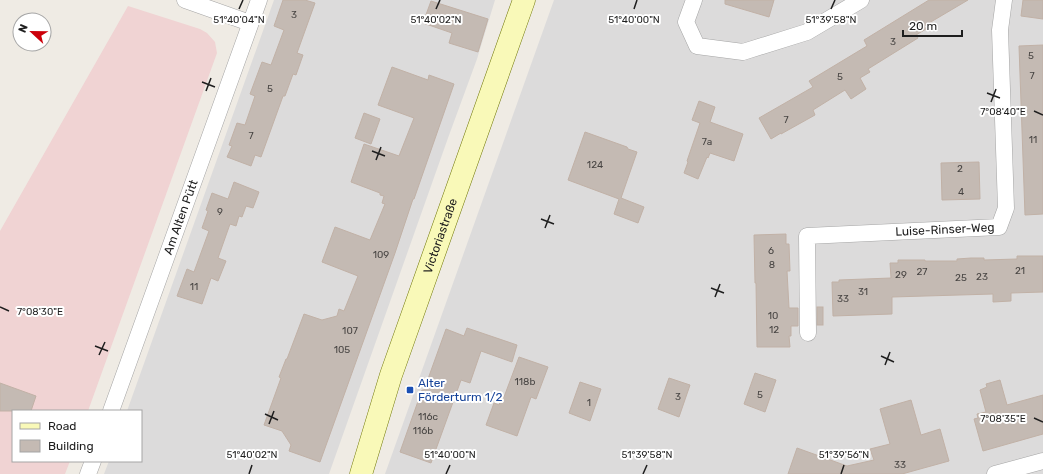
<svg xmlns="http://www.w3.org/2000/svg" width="1043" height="474" viewBox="0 0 1043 474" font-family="Rubik,sans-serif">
<rect width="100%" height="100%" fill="#efebe4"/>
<g fill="#dcdbdb">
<polygon points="274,0 495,0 477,59 448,138 329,474 104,474 109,461 141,461 141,411 127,411"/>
<polygon points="554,0 1043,0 1043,474 385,474"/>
</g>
<polygon fill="#f0d3d3" points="128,6 200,29 207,33 215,42 217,53 88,411 13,411 13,461 70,461 65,474 0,474 0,231"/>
<g fill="#c4bab3" stroke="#c1b1a6">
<polygon points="283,0 305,0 315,3 297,53 303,55 296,75 293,74 285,96 283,96 261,157 255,155 251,166 227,157 232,146 229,145 237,123 245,125 255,96 250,94 262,62 271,65 284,30 274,26"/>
<polygon points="725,0 774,0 769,17 725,4"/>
<polygon points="929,0 968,0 924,26 926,29 916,35 918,38 868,69 870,72 860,78 866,89 851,99 845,90 813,110 815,115 781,134 781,133 771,139 759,118 813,87 809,81 867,46 864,40"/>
<polygon points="1023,0 1043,0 1043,19 1021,16"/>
<polygon points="431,1 488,19 478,52 449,43 452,33 423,23"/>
<polygon points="1043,45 1043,214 1025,215 1019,46"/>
<polygon points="392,67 428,80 429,75 454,84 414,199 413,199 395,253 320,462 289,451 291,445 282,431 264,425 281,378 279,377 286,359 287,359 304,314 322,320 337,316 339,309 344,311 358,276 322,262 335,227 370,240 385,204 382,203 384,196 380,195 380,193 351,182 364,144 399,156 414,118 378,105"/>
<polygon points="699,101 715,107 710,122 743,134 734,161 710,153 708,158 707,157 698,179 684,173 688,162 687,161 700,123 692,120"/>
<polygon points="364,113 380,119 371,144 355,138"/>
<polygon points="585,132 627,147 628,149 637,152 621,198 644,207 638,223 614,214 619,199 568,180"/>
<polygon points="979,162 980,199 942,200 941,163"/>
<polygon points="234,182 259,192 253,208 246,206 242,217 239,216 236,226 230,224 218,258 226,261 218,281 211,278 202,304 177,296 187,269 194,272 209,231 202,228 208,211 206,210 212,193 228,199"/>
<polygon points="786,234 786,244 789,244 790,271 787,271 789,308 798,308 798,326 791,326 791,336 789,336 790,347 757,347 756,283 755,283 754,235"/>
<polygon points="1017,256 1043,256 1043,292 1011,293 1011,301 993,302 993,294 892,297 892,314 833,316 832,282 839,282 839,280 891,278 890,263 898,263 898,260 925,260 925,261 957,261 957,259 971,258 984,258 984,260 1017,259"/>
<rect x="817" y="307" width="6" height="18"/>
<polygon points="467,328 517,345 512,362 481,351 470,383 461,380 431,463 400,452 422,390 424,390 446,329 464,336"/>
<polygon points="519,357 548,367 536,399 531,397 517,436 486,425 494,403 499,405 502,396 504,397"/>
<polygon points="755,373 776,380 765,412 744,404"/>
<polygon points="669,378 690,385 679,417 658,409"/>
<polygon points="1000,380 1007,405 1043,395 1043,434 983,451 974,419 978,418 977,414 986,412 980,390 987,387 986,384"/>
<polygon points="580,382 601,389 590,421 569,413"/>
<polygon points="0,383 36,396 31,411 0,411"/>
<polygon points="911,400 921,435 940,429 949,461 902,474 788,474 797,448 847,466 874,460 870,449 890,444 880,409"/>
</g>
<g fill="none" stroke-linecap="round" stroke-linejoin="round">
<g stroke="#a5a5a5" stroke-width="17">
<g id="street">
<polyline points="185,0 250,23"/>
<polyline points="694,0 686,22 697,46 743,52 807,32 861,0"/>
<path id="s1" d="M808,333L807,236L999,227L1006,208L1000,30L1004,0"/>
<path id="s2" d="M111,411L259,0"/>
<polyline points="88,474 93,461"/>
<polyline points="995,474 1043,461"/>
</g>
</g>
<g stroke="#6f7605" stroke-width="23">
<g id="secondary">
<path id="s3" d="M361,474L391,375L524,0"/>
</g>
</g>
<use href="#street" stroke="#fff" stroke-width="16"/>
<use href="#secondary" stroke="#f9f9b8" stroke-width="22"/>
</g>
<path fill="none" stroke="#1e1e1e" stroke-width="1.5" d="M239,9L243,0M436,9L440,0M634,9L637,0M831,9L835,0M202,82L215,87M206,91L211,78M987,93L1000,98M991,102L996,89M1034,111L1043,115M372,151L385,156M376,160L381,147M541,219L554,224M545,228L550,215M711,288L724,293M715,297L720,284M0,307L9,311M95,346L108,351M99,355L105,342M881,356L894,362M885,365L890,352M265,414L278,420M1034,418L1043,422M269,424L274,411M249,474L252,465M446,474L450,465M643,474L647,465M841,474L844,465"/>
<rect fill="#1a4fb4" stroke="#fff" stroke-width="1.5" x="406" y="386" width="8" height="8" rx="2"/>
<g text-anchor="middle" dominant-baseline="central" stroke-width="4" stroke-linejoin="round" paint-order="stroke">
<g font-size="10" fill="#484543">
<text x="294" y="15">3</text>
<text x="893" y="42">3</text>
<text x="1031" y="56">5</text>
<text x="1032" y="76">7</text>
<text x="840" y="77">5</text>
<text x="270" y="89">5</text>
<text x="786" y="120">7</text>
<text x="251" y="136">7</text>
<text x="1033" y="140">11</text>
<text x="707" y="142">7a</text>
<text x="595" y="165">124</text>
<text x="960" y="169">2</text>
<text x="961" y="192">4</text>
<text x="220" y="212">9</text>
<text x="771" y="251">6</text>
<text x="381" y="255">109</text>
<text x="772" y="265">8</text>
<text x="1020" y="271">21</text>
<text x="922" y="272">27</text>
<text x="901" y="275">29</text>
<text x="982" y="277">23</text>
<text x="961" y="278">25</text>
<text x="194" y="287">11</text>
<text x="863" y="292">31</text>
<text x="843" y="299">33</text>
<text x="773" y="316">10</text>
<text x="774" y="330">12</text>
<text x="350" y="331">107</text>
<text x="342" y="350">105</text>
<text x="525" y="382">118b</text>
<text x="760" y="395">5</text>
<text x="678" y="397">3</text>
<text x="589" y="403">1</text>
<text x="428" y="417">116c</text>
<text x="423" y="431">116b</text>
<text x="900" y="465">33</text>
</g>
<g font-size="12" fill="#1e1e1e" stroke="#fff">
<text stroke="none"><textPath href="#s2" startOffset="206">Am Alten Pütt</textPath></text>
<text stroke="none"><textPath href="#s1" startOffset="235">Luise-Rinser-Weg</textPath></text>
<text stroke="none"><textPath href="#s3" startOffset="251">Victoriastraße</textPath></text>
</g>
<g font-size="12" fill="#164399" stroke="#fff" text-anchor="start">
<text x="418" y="383">Alter<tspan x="418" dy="14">Förderturm 1/2</tspan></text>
</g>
</g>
<g font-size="10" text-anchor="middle" fill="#1e1e1e" stroke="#fff" stroke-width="4" stroke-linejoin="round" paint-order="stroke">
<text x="239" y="23">51°40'04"N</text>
<text x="436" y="23">51°40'02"N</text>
<text x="634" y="23">51°40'00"N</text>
<text x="831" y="23">51°39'58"N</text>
<text x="1003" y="115">7°08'40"E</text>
<text x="40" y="315">7°08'30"E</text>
<text x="1003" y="422">7°08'35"E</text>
<text x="252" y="458">51°40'02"N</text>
<text x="450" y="458">51°40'00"N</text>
<text x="647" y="458">51°39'58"N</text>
<text x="844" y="458">51°39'56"N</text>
</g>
<rect x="12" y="410" width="130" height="52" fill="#ffffff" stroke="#a5a5a5"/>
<rect x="20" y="423" width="20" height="6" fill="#f9f9b8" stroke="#a5a5a5"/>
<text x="48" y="430" font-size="12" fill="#1e1e1e">Road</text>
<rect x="20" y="440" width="20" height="12" fill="#c4bab3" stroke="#a5a5a5"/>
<text x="48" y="450" font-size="12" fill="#1e1e1e">Building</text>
<g transform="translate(32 32) rotate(292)"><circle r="19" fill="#ffffff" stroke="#a5a5a5"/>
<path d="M0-3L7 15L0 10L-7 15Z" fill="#cc000a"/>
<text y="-6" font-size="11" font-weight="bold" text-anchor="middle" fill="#1e1e1e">N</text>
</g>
<path d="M903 30v6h59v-6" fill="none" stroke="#1e1e1e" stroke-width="2"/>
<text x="909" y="30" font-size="12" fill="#1e1e1e" stroke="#ffffff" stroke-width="3" paint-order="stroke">20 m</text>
</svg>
